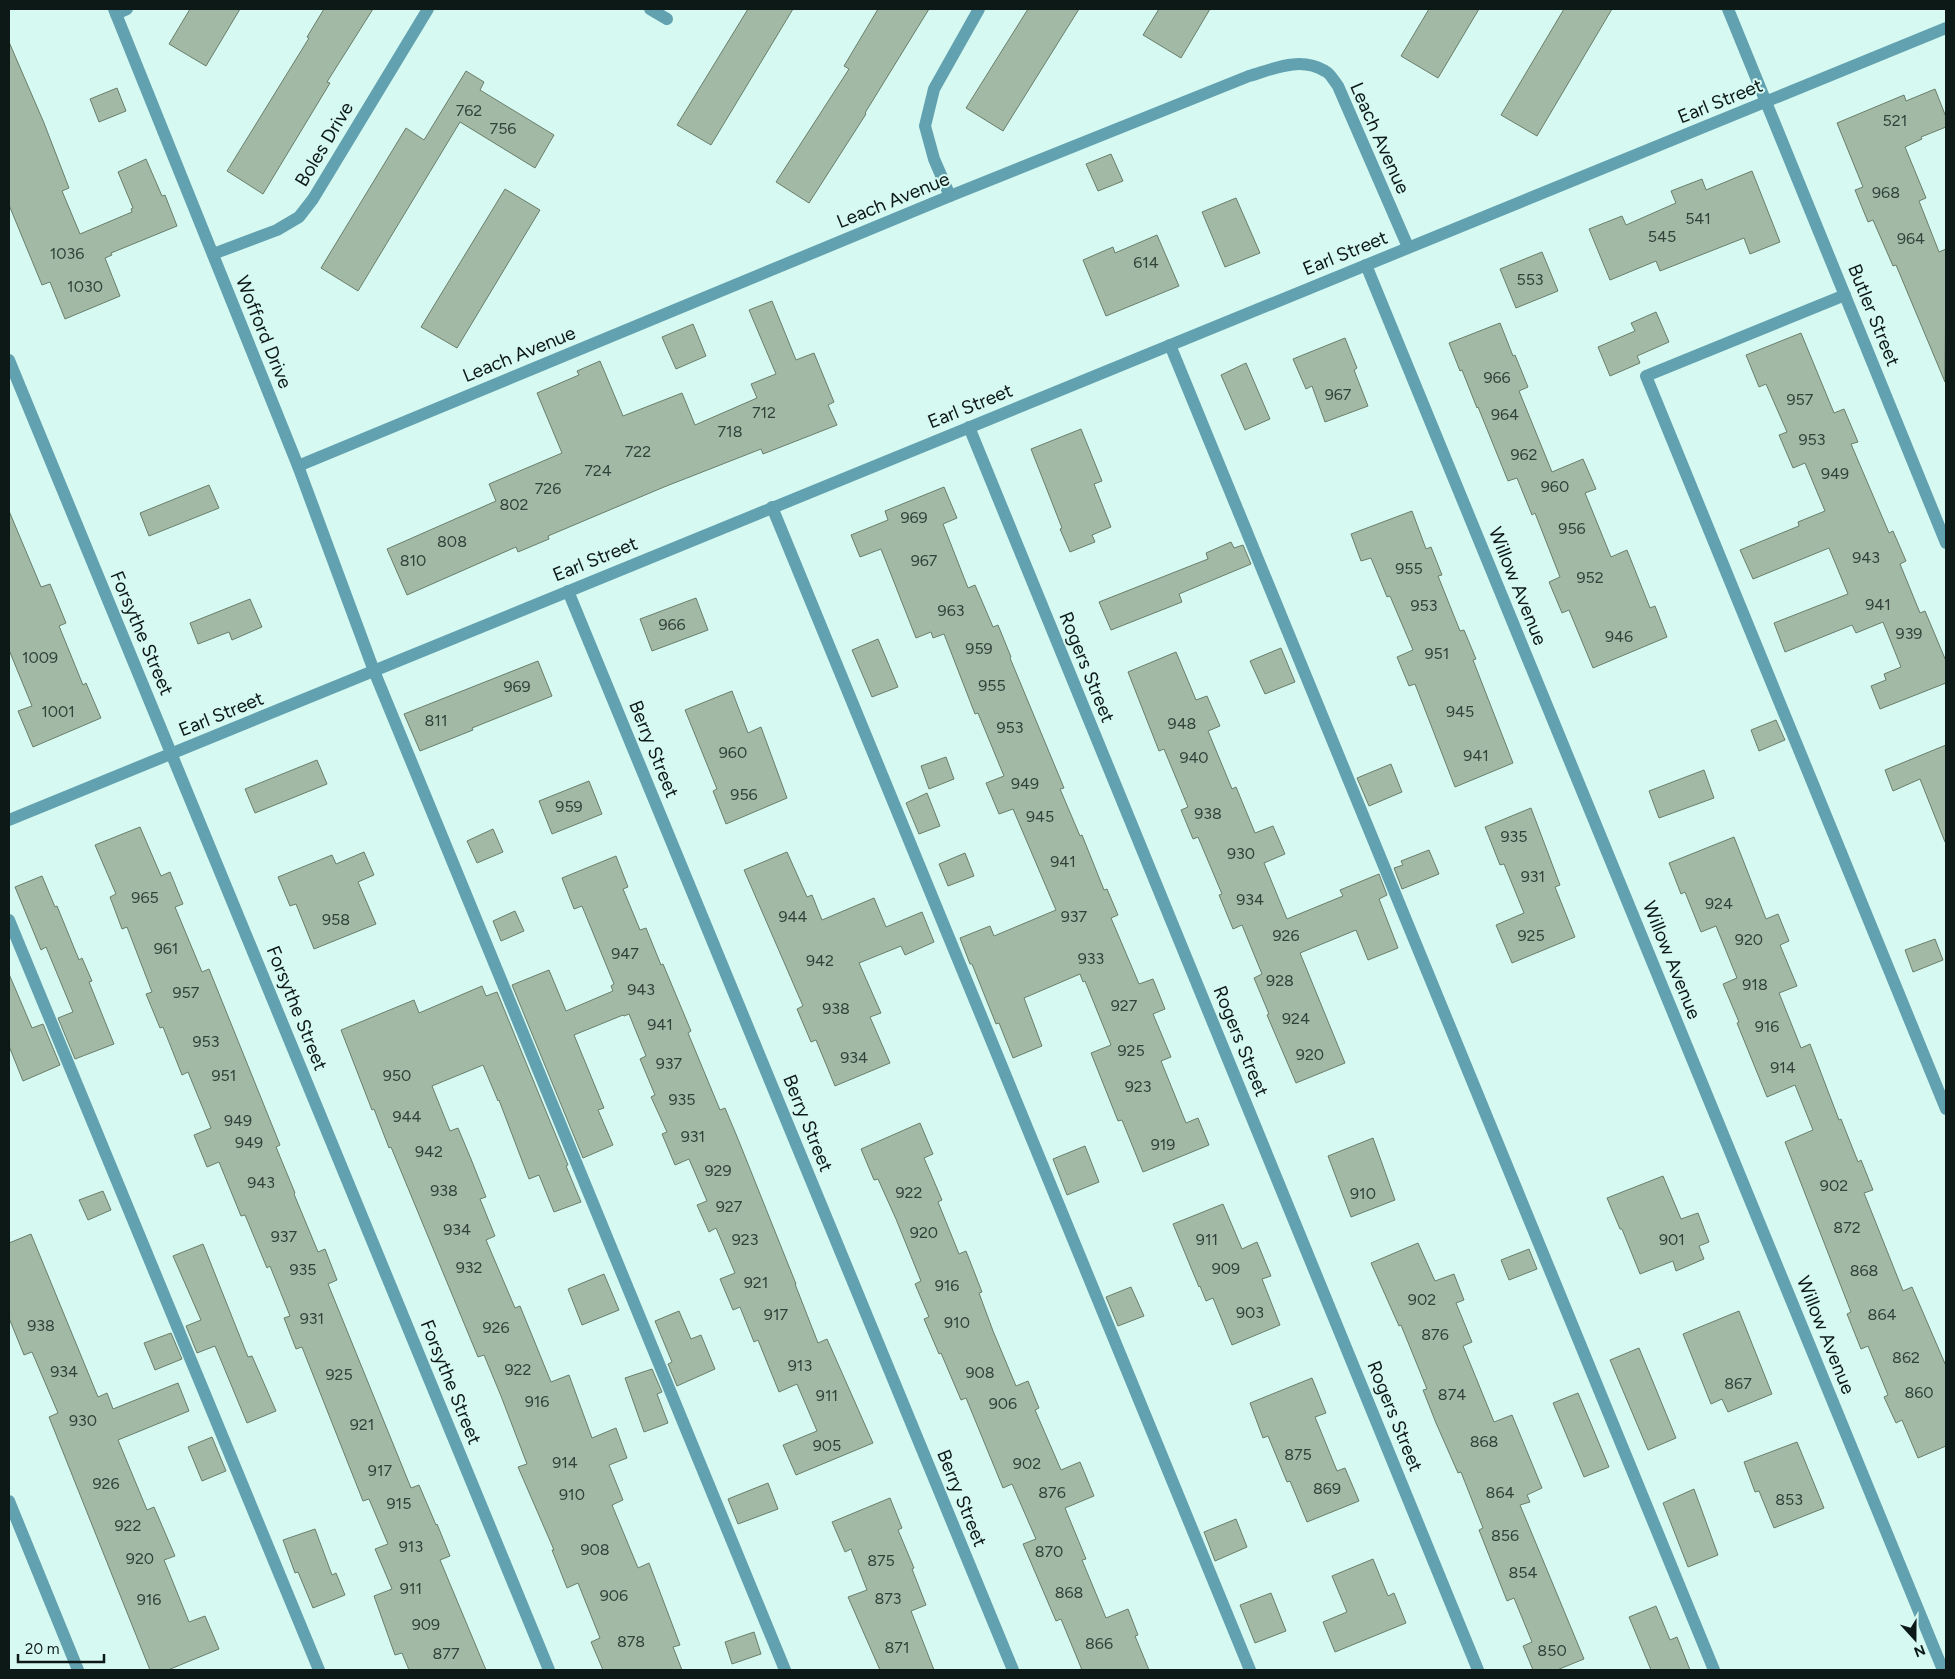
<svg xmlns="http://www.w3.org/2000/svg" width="1955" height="1679" viewBox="0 0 1955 1679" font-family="Figtree,sans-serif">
<rect width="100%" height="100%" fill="#d6f9f1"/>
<g fill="#a2b9a5" stroke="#6a7f6c">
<polygon points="190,9 240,9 206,66 169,44"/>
<polygon points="324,9 373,9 327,82 330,83 263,194 227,171 309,38 307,37"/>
<polygon points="748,9 793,9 711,145 677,125"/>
<polygon points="878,9 929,9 865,113 866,114 809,203 776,182 849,69 844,66"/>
<polygon points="1028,9 1079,9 1003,131 966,108"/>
<polygon points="1159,9 1210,9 1181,58 1143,35"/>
<polygon points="1429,9 1479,9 1438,78 1401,56"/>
<polygon points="1564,9 1612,9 1537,136 1501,115"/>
<polygon points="9,42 44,123 69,188 62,191 80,234 132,212 131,209 133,208 118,172 146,159 162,196 165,195 177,226 111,253 112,255 105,258 120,296 65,319 50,282 42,285 9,205"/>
<polygon points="466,71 484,82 480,90 554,135 535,168 460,122 358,291 321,268 406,128 424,140"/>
<polygon points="117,88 126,111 99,122 90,99"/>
<polygon points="1935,89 1946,117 1946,127 1921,137 1922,139 1905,147 1926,198 1919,201 1939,252 1946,249 1945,382 1896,265 1893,266 1873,220 1868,222 1855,190 1863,187 1837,123 1904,95 1906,101"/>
<polygon points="1111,154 1123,181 1098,191 1086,164"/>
<polygon points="1752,171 1780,242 1750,254 1744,238 1660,271 1656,261 1610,280 1589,229 1622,216 1626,225 1676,203 1671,191 1702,179 1706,190"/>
<polygon points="505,189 540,210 457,348 421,327"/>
<polygon points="1236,198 1260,253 1225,267 1202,212"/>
<polygon points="1157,235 1179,286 1106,316 1083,260 1113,247 1115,253"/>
<polygon points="1542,252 1558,291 1516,308 1500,269"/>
<polygon points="772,301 796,360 814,353 834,402 828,405 837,425 763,454 761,449 664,487 548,536 549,539 518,552 516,547 407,595 387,549 496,501 489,484 562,453 537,393 579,375 577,371 600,361 623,416 682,393 695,425 757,398 751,384 776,374 749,310"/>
<polygon points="1656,312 1669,342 1637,356 1640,363 1610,376 1598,347 1635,331 1631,323"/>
<polygon points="1500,323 1513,356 1515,355 1528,387 1519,391 1552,472 1583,459 1596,489 1585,493 1611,557 1627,550 1650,608 1655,606 1667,637 1593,668 1569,610 1562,613 1549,582 1560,577 1535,513 1532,515 1517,478 1508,481 1478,407 1477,408 1462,370 1460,371 1449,343"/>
<polygon points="693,324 706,356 676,369 662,337"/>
<polygon points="1801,333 1834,413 1844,409 1858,442 1851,444 1889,533 1893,531 1906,561 1900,564 1920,613 1925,611 1946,661 1946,683 1880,709 1871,686 1886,680 1884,674 1901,667 1883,622 1856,633 1852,625 1785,652 1774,623 1848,594 1829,548 1753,579 1740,550 1799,526 1798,522 1825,511 1805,463 1793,468 1779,435 1787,432 1766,384 1759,387 1746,355"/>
<polygon points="1345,338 1357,368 1354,370 1368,406 1325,422 1312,386 1306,389 1293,359"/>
<polygon points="1246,363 1270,419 1245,430 1221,375"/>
<polygon points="1081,429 1102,481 1094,484 1111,527 1092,535 1095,542 1070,552 1060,529 1062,528 1031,449"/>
<polygon points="209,485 219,508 149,536 140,513"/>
<polygon points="944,487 957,518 943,524 968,588 975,585 993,627 998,625 1011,657 1010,658 1064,788 1060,789 1080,836 1082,835 1104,890 1107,889 1118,915 1111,918 1139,984 1153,979 1165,1009 1153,1014 1171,1057 1161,1061 1186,1123 1198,1118 1209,1145 1143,1172 1122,1120 1118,1121 1091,1053 1111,1045 1085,981 1083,982 1080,974 1024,998 1042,1046 1013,1058 999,1023 996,1024 972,964 970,964 960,938 990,926 994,936 1056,910 1013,809 999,814 986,783 1004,776 978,713 975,714 944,634 933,638 931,632 916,638 881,549 860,557 851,535 888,520 885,511"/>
<polygon points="9,511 41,587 50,584 66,623 59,626 83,685 86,683 101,718 33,747 18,711 32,706 9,650"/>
<polygon points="1412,511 1426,549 1431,547 1442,575 1438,576 1460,631 1464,630 1476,659 1473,660 1513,763 1455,787 1415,684 1409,686 1397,657 1413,650 1390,596 1387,597 1371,558 1361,561 1351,534"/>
<polygon points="1231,542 1234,548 1243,545 1251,564 1179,594 1182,602 1111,630 1099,602 1208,559 1206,553"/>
<polygon points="696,598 708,630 652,651 640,619"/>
<polygon points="250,599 262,627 232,640 229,632 198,644 190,623"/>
<polygon points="878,639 898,687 872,697 852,650"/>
<polygon points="1281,648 1295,682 1265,694 1250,661"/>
<polygon points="1176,652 1196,700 1207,696 1220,726 1208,731 1232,789 1236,787 1255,833 1273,826 1285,854 1264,863 1287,919 1343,896 1340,890 1379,874 1387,895 1379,899 1398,948 1368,960 1356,930 1300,953 1345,1063 1296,1083 1267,1015 1269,1014 1254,978 1262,974 1242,925 1233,929 1219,895 1222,894 1198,837 1193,839 1181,810 1188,807 1164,749 1159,751 1128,672"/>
<polygon points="538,661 552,696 472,728 473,730 420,751 404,714"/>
<polygon points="732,691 748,733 761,727 787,798 726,824 713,791 717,789 685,710"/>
<polygon points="1776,720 1785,740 1759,751 1751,730"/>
<polygon points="1946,745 1946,841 1945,842 1920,779 1893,791 1885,770"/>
<polygon points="946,757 954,779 929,789 921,766"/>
<polygon points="317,760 327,784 255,813 245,789"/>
<polygon points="1391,764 1402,792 1369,806 1357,778"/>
<polygon points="1704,770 1714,798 1659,818 1649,791"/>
<polygon points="589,781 602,814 552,834 539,801"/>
<polygon points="927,793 940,826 919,834 906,803"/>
<polygon points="1531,808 1560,885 1555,887 1575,937 1512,963 1496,925 1524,913 1504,864 1500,865 1485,827"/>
<polygon points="140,827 161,876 170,872 183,904 175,907 202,972 209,969 280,1145 276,1147 295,1193 294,1194 318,1252 325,1249 337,1280 328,1284 411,1488 419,1485 436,1525 437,1524 450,1556 440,1560 486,1670 409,1670 402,1653 395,1655 374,1596 392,1589 375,1549 388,1544 369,1499 363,1501 302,1347 296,1349 284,1318 290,1316 270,1266 267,1268 245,1215 241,1216 219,1162 207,1167 194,1135 211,1128 188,1072 182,1075 163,1027 160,1028 146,994 152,992 127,927 122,929 110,897 116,894 95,845"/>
<polygon points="493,829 503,852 477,863 467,841"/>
<polygon points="1734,837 1766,919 1778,914 1789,941 1780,945 1797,986 1779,993 1801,1048 1810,1044 1839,1120 1841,1119 1858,1162 1861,1160 1873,1190 1864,1193 1903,1291 1912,1287 1946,1366 1946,1446 1918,1458 1902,1420 1896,1423 1884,1397 1888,1395 1868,1346 1861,1349 1847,1314 1851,1312 1785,1142 1813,1130 1795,1085 1767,1097 1737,1023 1739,1022 1723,984 1737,978 1716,926 1701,932 1685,892 1681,894 1669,863"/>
<polygon points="1429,850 1439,874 1402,889 1394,868 1403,865 1401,861"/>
<polygon points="364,852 374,875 358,882 376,924 314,949 296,904 290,906 278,877 332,855 336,864"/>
<polygon points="787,852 807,897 812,895 822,920 874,898 886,927 922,912 934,942 905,955 901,946 859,963 881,1013 870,1017 890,1063 835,1086 816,1040 811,1042 797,1009 803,1006 744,870"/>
<polygon points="965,853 974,876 948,886 939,864"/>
<polygon points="616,856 628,887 623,889 640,930 646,928 661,965 663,964 691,1031 688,1033 720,1110 725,1108 738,1139 796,1284 795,1284 818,1343 827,1339 873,1443 796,1475 783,1445 817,1431 797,1384 779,1392 758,1340 754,1342 740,1307 733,1310 720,1279 735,1273 716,1228 709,1232 697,1205 707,1201 689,1159 675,1165 662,1134 667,1132 651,1097 655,1095 640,1059 646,1056 629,1014 624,1016 623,1015 574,1035 604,1108 598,1110 613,1145 583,1158 512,985 549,970 566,1011 613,991 611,986 614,984 582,906 574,909 562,878"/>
<polygon points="42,876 55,907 57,906 79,960 82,958 92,981 89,982 114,1044 75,1059 58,1018 73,1012 46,947 41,950 15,887"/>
<polygon points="515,911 524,931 501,941 493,921"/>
<polygon points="1935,939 1943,960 1913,972 1905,950"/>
<polygon points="9,974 32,1028 43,1024 60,1065 23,1081 9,1046"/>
<polygon points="482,986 486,996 497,992 568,1165 566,1166 581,1202 554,1212 539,1175 529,1179 499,1100 498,1101 483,1065 432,1086 450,1131 458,1128 471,1159 486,1197 480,1199 495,1236 486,1240 515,1308 520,1306 551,1382 569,1375 592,1438 616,1428 627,1458 609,1465 623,1500 612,1505 638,1568 649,1563 680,1645 673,1647 682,1670 603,1670 591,1642 600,1638 578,1583 567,1588 552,1550 554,1550 518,1467 527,1464 501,1396 484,1355 478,1357 391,1147 389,1148 374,1109 372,1110 341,1030 414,1000 419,1013"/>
<polygon points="920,1123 933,1154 924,1158 942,1200 938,1202 959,1254 966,1251 982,1292 979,1293 993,1331 1016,1386 1028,1381 1039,1408 1035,1410 1061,1470 1080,1462 1094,1496 1065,1508 1086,1559 1082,1560 1106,1618 1128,1609 1138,1635 1135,1636 1149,1670 1082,1670 1061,1619 1056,1621 1023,1544 1036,1539 1012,1484 1003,1488 966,1398 961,1400 941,1353 939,1354 924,1319 929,1317 915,1284 921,1281 896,1219 878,1179 874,1180 861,1149"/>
<polygon points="1373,1138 1395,1200 1351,1217 1328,1156"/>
<polygon points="1085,1146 1099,1182 1067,1195 1053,1159"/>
<polygon points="1663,1176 1681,1219 1698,1213 1709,1242 1699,1246 1704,1259 1676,1271 1673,1261 1640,1274 1622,1229 1620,1229 1607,1198"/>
<polygon points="103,1191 111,1210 88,1220 79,1200"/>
<polygon points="1223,1204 1242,1249 1257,1242 1271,1276 1262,1279 1280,1325 1232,1345 1213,1298 1206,1301 1200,1286 1199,1287 1173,1224"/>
<polygon points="31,1234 98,1397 107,1393 113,1409 178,1383 189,1411 118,1440 147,1510 154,1507 175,1556 164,1560 189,1622 205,1616 219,1649 168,1670 150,1670 49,1417 58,1413 32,1352 24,1355 9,1318 9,1243"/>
<polygon points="1418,1243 1435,1281 1454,1274 1464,1300 1456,1303 1472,1342 1463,1346 1494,1422 1512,1415 1542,1488 1527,1495 1530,1502 1520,1505 1584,1659 1557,1670 1533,1670 1523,1646 1532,1642 1514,1598 1507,1601 1479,1530 1483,1528 1461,1472 1458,1473 1436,1423 1423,1390 1427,1389 1401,1325 1399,1326 1371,1263"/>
<polygon points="203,1244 248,1357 252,1356 276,1411 247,1423 215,1346 197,1353 186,1326 201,1320 173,1256"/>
<polygon points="1529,1249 1537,1269 1509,1280 1501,1260"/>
<polygon points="604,1274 619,1310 582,1325 568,1289"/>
<polygon points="1131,1287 1144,1316 1118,1326 1106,1297"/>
<polygon points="679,1311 691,1339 701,1335 715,1369 677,1386 668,1364 672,1362 655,1321"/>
<polygon points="1739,1311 1772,1394 1728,1412 1722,1399 1711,1404 1683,1334"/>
<polygon points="171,1333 182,1359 155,1370 144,1343"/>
<polygon points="1639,1348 1676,1438 1648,1450 1610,1360"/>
<polygon points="652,1369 662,1392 657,1394 668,1423 644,1432 625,1378"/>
<polygon points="1312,1378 1326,1413 1315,1417 1337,1471 1345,1468 1359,1501 1307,1522 1290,1481 1287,1482 1268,1436 1263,1438 1250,1403"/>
<polygon points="1578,1393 1609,1467 1584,1477 1553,1403"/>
<polygon points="212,1437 226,1471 202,1481 188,1447"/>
<polygon points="1797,1442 1824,1508 1774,1528 1759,1491 1755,1492 1744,1462"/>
<polygon points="768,1483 778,1509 738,1524 728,1499"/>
<polygon points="1694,1489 1718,1555 1688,1567 1663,1503"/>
<polygon points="890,1498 902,1528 898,1530 914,1568 912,1569 926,1605 911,1611 934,1670 880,1670 848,1597 867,1590 851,1549 845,1552 832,1522"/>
<polygon points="1236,1519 1247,1547 1215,1561 1204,1532"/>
<polygon points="315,1529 332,1575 336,1573 345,1595 313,1608 298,1572 295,1573 283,1540"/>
<polygon points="1373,1559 1388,1596 1394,1593 1406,1623 1335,1652 1323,1622 1347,1612 1332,1576"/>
<polygon points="1271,1593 1286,1631 1255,1643 1240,1605"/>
<polygon points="1656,1606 1670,1640 1677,1637 1690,1670 1651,1670 1629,1617"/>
<polygon points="754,1632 761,1654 732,1664 725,1642"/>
</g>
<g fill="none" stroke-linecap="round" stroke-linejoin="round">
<g stroke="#62a1b0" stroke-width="12">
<polyline points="114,9 298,466 374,671 785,1670"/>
<polyline points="650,9 667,19"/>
<polyline points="1728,9 1946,543"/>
<polyline points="116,14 127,9"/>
<polyline points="950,196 934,159 925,126 934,89 979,9"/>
<polyline points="213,254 277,230 299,217 313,199 428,9"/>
<polyline points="1366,265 1943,1670"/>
<polyline points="1845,295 1646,376 1946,1109"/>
<polyline points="1170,345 1714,1670"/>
<polyline points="9,360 549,1670"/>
<polyline points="969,427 1478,1670"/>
<path d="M298,466L950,196L1249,76C1273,69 1300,56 1325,71C1330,73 1334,81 1338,86L1408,247"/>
<polyline points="772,507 1250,1670"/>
<polyline points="568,591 1013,1670"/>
<polyline points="9,820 1946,28"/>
<polyline points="9,920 319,1670"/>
<polyline points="9,1501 78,1670"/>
</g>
</g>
<g text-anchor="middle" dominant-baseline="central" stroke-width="4" stroke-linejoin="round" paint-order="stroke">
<g font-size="16" fill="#32413a">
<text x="469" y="110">762</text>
<text x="1895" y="120">521</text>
<text x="503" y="128">756</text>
<text x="1886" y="192">968</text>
<text x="1698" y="218">541</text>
<text x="1662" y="236">545</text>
<text x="1911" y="238">964</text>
<text x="67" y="253">1036</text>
<text x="1146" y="262">614</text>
<text x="1530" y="279">553</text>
<text x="85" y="286">1030</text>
<text x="1497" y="377">966</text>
<text x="1338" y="394">967</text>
<text x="1800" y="399">957</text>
<text x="764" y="412">712</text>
<text x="1505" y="414">964</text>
<text x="730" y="431">718</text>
<text x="1812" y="439">953</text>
<text x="638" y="451">722</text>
<text x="1524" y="454">962</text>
<text x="598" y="470">724</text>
<text x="1835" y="473">949</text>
<text x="1555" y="486">960</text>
<text x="548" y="488">726</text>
<text x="514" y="504">802</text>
<text x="914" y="517">969</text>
<text x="1572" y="528">956</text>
<text x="452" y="541">808</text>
<text x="1866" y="557">943</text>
<text x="413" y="560">810</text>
<text x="924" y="560">967</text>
<text x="1409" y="568">955</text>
<text x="1590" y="577">952</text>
<text x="1878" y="604">941</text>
<text x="1424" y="605">953</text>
<text x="951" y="610">963</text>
<text x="672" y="624">966</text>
<text x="1909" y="633">939</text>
<text x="1619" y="636">946</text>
<text x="979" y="648">959</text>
<text x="1437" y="653">951</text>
<text x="40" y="657">1009</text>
<text x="992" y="685">955</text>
<text x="517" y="686">969</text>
<text x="58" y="711">1001</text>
<text x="1460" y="711">945</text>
<text x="436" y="720">811</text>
<text x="1182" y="723">948</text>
<text x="1010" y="727">953</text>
<text x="733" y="752">960</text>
<text x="1476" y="755">941</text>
<text x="1194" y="757">940</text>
<text x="1025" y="783">949</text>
<text x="744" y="794">956</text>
<text x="569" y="806">959</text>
<text x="1208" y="813">938</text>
<text x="1040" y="816">945</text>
<text x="1514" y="836">935</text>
<text x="1241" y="853">930</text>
<text x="1063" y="861">941</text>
<text x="1533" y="876">931</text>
<text x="145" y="897">965</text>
<text x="1250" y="899">934</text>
<text x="1719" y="903">924</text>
<text x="793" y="916">944</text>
<text x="1074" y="916">937</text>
<text x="336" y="919">958</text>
<text x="1286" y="935">926</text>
<text x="1531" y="935">925</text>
<text x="1749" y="939">920</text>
<text x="166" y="948">961</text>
<text x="625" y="953">947</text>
<text x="1091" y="958">933</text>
<text x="820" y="960">942</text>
<text x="1280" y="980">928</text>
<text x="1755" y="984">918</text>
<text x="641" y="989">943</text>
<text x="186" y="992">957</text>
<text x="1124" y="1005">927</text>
<text x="836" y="1008">938</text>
<text x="1296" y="1018">924</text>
<text x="660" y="1024">941</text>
<text x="1767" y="1026">916</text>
<text x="206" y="1041">953</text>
<text x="1131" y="1050">925</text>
<text x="1310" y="1054">920</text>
<text x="854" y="1057">934</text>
<text x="669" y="1063">937</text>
<text x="1783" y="1067">914</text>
<text x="224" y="1075">951</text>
<text x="397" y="1075">950</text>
<text x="1138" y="1086">923</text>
<text x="682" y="1099">935</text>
<text x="407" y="1116">944</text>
<text x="238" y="1120">949</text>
<text x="693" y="1136">931</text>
<text x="249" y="1142">949</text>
<text x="1163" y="1144">919</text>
<text x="429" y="1151">942</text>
<text x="718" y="1170">929</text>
<text x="261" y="1182">943</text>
<text x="1834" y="1185">902</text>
<text x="444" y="1190">938</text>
<text x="909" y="1192">922</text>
<text x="1363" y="1193">910</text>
<text x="729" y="1206">927</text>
<text x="1847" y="1227">872</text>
<text x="457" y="1229">934</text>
<text x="924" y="1232">920</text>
<text x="284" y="1236">937</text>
<text x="745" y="1239">923</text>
<text x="1207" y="1239">911</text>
<text x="1672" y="1239">901</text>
<text x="469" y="1267">932</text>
<text x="1226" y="1268">909</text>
<text x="303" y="1269">935</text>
<text x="1864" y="1270">868</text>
<text x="756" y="1282">921</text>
<text x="947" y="1285">916</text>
<text x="1422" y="1299">902</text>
<text x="1250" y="1312">903</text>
<text x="776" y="1314">917</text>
<text x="1882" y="1314">864</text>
<text x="312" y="1318">931</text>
<text x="957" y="1322">910</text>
<text x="41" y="1325">938</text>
<text x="496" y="1327">926</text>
<text x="1435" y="1334">876</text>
<text x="1906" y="1357">862</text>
<text x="800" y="1365">913</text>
<text x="518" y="1369">922</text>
<text x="64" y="1371">934</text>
<text x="980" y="1372">908</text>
<text x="339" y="1374">925</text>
<text x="1738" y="1383">867</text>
<text x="1919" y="1392">860</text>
<text x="1452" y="1394">874</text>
<text x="827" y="1395">911</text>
<text x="537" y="1401">916</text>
<text x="1003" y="1403">906</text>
<text x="83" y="1420">930</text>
<text x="362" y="1424">921</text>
<text x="1484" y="1441">868</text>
<text x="827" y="1445">905</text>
<text x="1298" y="1454">875</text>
<text x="565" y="1462">914</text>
<text x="1027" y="1463">902</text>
<text x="380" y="1470">917</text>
<text x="106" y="1483">926</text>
<text x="1327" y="1488">869</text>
<text x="1052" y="1492">876</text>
<text x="1500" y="1492">864</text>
<text x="572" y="1494">910</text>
<text x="1789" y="1499">853</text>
<text x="399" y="1503">915</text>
<text x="128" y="1525">922</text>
<text x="1505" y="1535">856</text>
<text x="411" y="1546">913</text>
<text x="595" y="1549">908</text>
<text x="1049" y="1551">870</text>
<text x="140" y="1558">920</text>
<text x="881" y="1560">875</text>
<text x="1523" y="1572">854</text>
<text x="411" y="1588">911</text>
<text x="1069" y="1592">868</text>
<text x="614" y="1595">906</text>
<text x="888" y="1598">873</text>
<text x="149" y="1599">916</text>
<text x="426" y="1624">909</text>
<text x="631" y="1641">878</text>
<text x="1099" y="1643">866</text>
<text x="897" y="1647">871</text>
<text x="1552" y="1650">850</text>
<text x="446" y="1653">877</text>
</g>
<g font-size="19" fill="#0d1917" stroke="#d6f9f1">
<text transform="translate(1720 101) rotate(-22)">Earl Street</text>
<text transform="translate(1380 138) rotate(66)">Leach Avenue</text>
<text transform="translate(324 144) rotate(-59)">Boles Drive</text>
<text transform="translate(893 200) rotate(-22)">Leach Avenue</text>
<text transform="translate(1345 253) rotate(-22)">Earl Street</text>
<text transform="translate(1874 315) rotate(68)">Butler Street</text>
<text transform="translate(264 332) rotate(68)">Wofford Drive</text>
<text transform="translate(519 354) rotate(-22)">Leach Avenue</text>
<text transform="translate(970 406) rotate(-22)">Earl Street</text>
<text transform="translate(595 559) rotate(-22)">Earl Street</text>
<text transform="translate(1518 586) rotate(68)">Willow Avenue</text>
<text transform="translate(142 633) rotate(67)">Forsythe Street</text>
<text transform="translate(1087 667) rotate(68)">Rogers Street</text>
<text transform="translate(221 714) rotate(-22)">Earl Street</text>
<text transform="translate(654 749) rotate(68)">Berry Street</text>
<text transform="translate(1672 960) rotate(68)">Willow Avenue</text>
<text transform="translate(297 1008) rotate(68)">Forsythe Street</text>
<text transform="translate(1241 1041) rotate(68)">Rogers Street</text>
<text transform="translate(808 1123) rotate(68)">Berry Street</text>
<text transform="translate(1826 1335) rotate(68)">Willow Avenue</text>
<text transform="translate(451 1382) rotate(68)">Forsythe Street</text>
<text transform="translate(1395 1416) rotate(68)">Rogers Street</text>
<text transform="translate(962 1498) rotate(68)">Berry Street</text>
</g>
</g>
<rect width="1955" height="1679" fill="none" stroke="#0d1917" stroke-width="20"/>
<g transform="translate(1915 1639) rotate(159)" stroke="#d6f9f1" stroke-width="4" paint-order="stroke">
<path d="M0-4L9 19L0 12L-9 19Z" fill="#0d1917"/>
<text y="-8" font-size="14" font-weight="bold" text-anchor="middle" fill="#0d1917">N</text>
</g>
<path d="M18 1654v8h86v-8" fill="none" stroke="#0d1917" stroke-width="2.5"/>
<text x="25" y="1654" font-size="15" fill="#0d1917" stroke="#d6f9f1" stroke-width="4" paint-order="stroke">20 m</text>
</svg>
